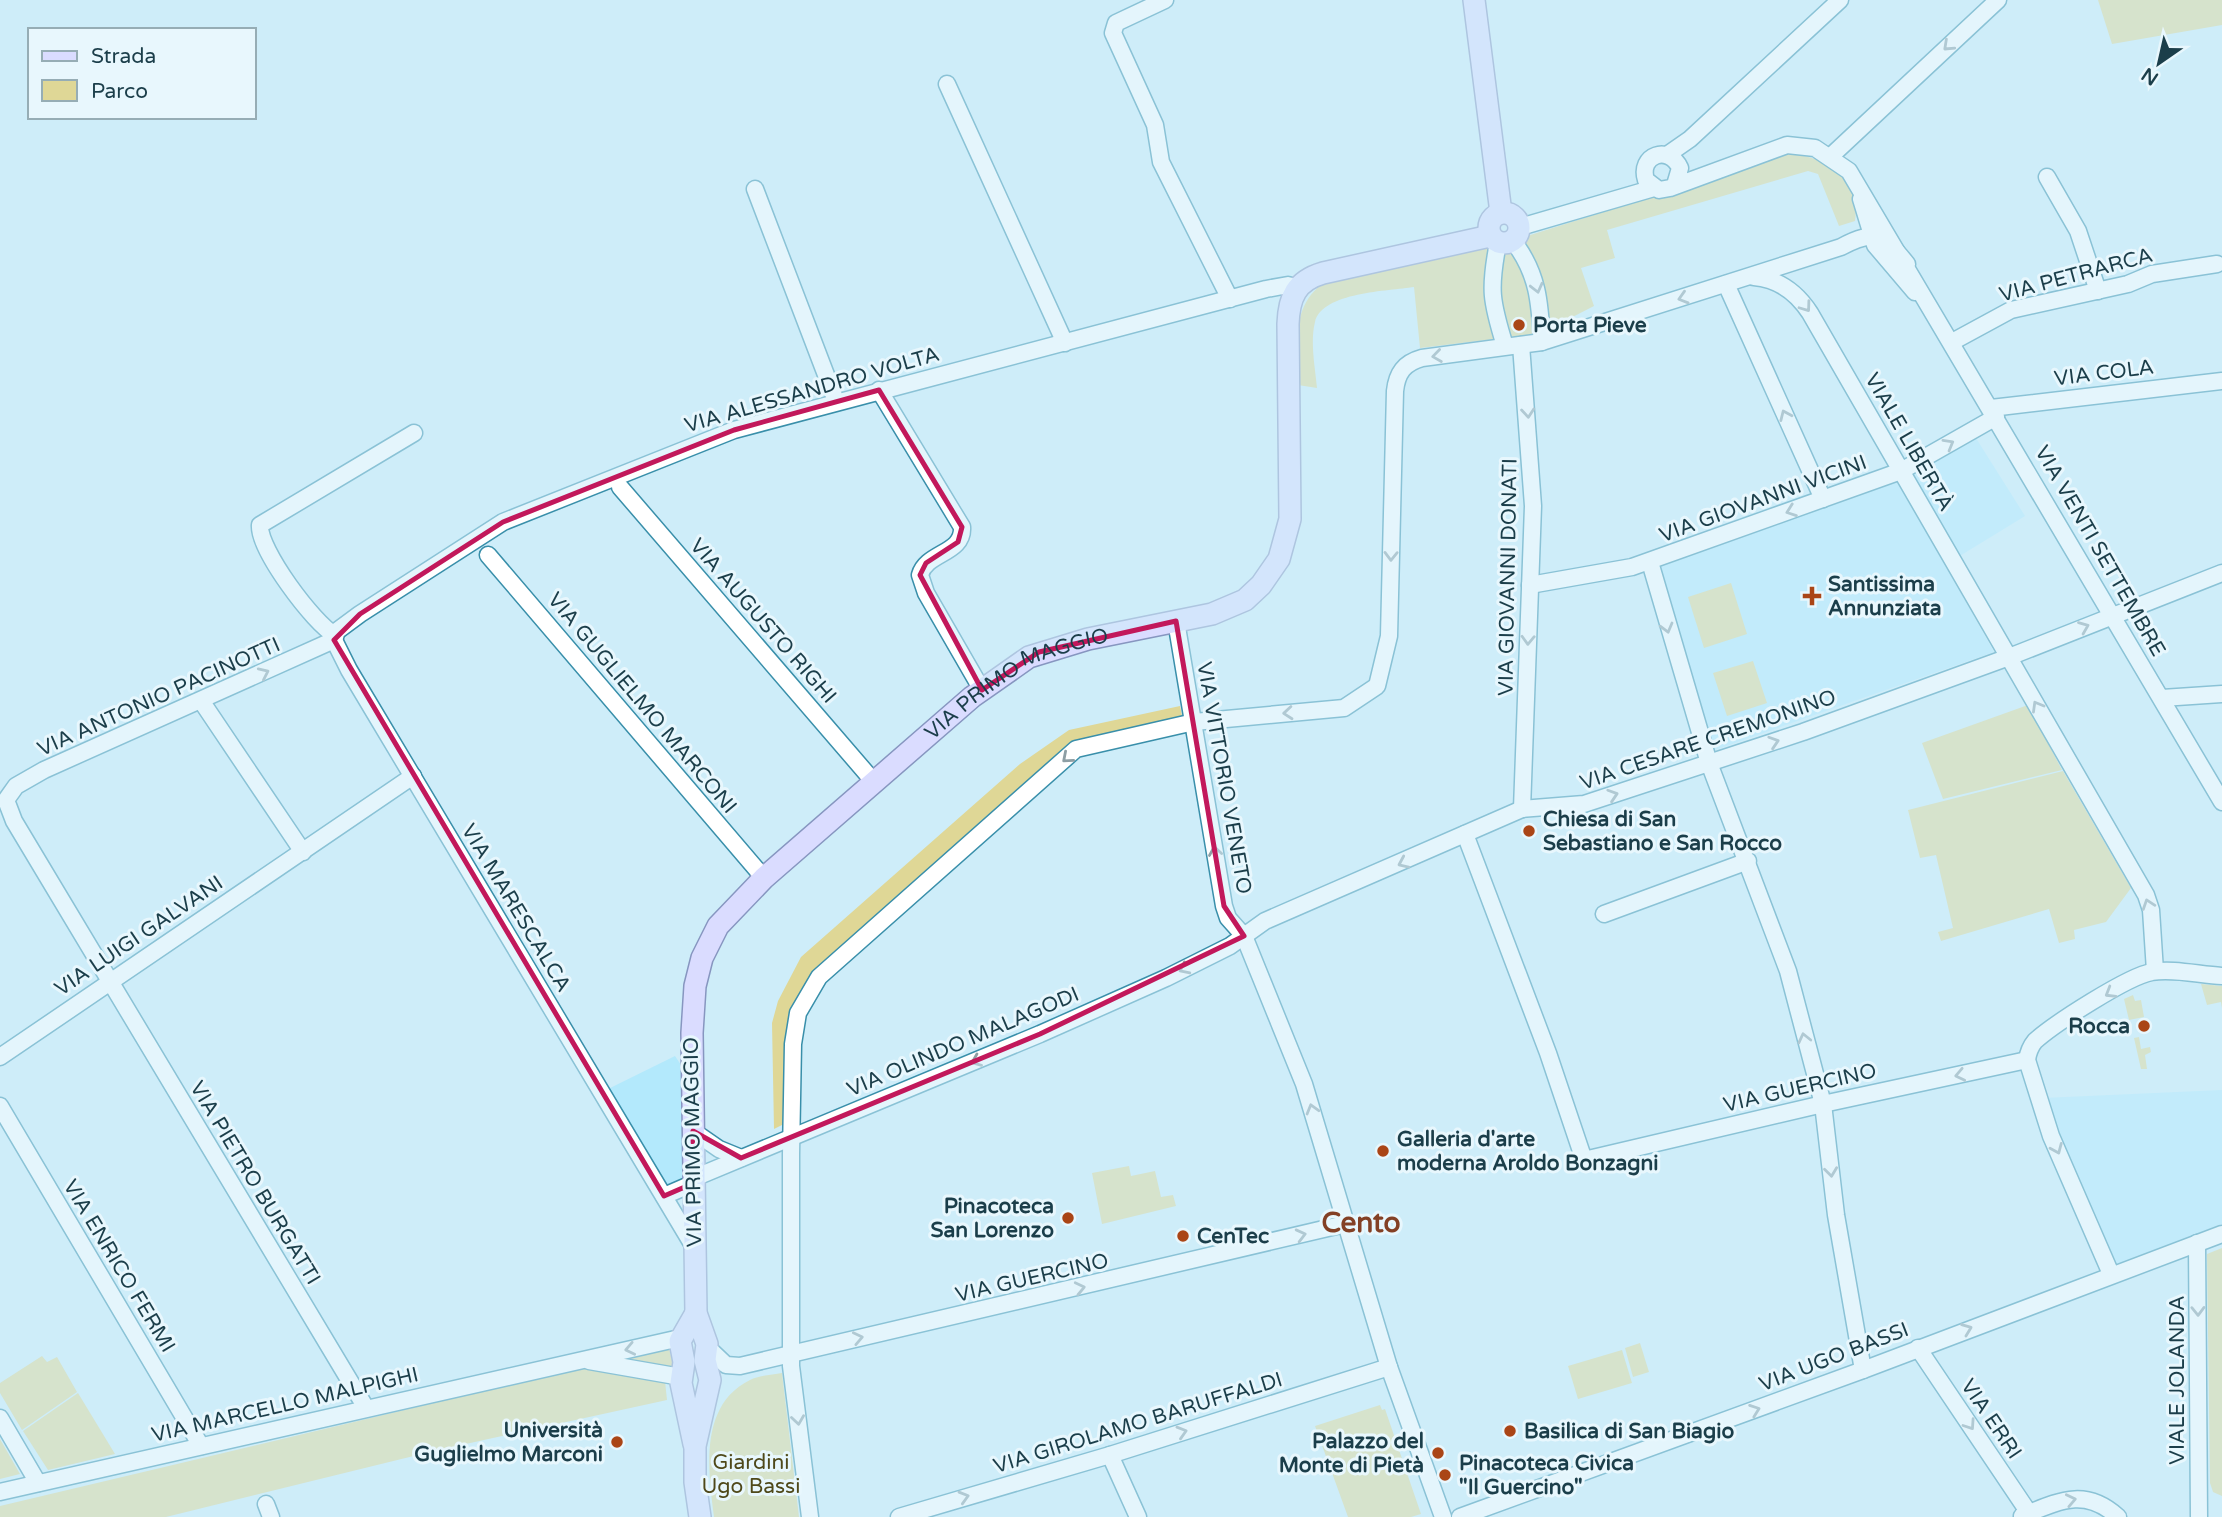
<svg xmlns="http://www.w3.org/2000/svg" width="2222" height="1517" viewBox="0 0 2222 1517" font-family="'Varela Round',sans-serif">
<rect width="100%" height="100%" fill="#ceedf9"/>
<g fill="#b3e9fc">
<polygon points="1974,435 2025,516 1945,565 1994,652 1712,751 1653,566 1898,481"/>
<polygon points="675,1056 685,1071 685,1179 664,1190 606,1090"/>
<polygon points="2222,1090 2222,1224 2114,1266 2043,1098"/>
</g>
<g fill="#dfd796">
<polygon points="2098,0 2222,0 2222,25 2112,44"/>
<path d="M1787,154C1825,155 1861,179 1855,221L1839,226L1818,174L1808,171L1607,230L1615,258L1581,268L1594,306L1553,327L1552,332L1420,348L1414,287C1389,291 1322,292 1315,322C1310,342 1315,367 1317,388L1298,385C1298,349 1290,309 1321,285L1494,245L1508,246L1518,239Z"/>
<polygon points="1731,583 1747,634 1704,648 1688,597"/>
<polygon points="1753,661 1767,703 1727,716 1713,673"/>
<polygon points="2028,705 2062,770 1943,799 1922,743"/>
<polygon points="1180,706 1183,720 1079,745 1032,778 813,971 790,1016 788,1122 774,1129 772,1023 778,1001 801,957 1020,764 1069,730"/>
<polygon points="2063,771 2131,888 2106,922 2074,930 2075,939 2059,943 2049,909 1941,941 1938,932 1953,928 1936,855 1920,858 1908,810"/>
<polygon points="2201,984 2222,986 2222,1008 2221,1002 2207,1005"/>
<polygon points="2133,995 2135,1001 2141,1000 2144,1017 2129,1020 2124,999"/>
<polygon points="2139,1037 2141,1049 2150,1047 2151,1052 2145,1055 2147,1069 2141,1069 2134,1038"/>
<polygon points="1129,1166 1131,1176 1155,1171 1161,1197 1173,1195 1176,1206 1102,1224 1092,1173"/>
<polygon points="2222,1248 2222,1496 2213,1492 2210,1483 2207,1254"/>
<polygon points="1640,1343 1649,1372 1633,1377 1625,1348"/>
<polygon points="669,1348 673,1364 671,1370 614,1362"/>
<polygon points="1622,1350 1632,1383 1578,1399 1568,1366"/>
<polygon points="42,1356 47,1362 57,1357 77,1392 22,1430 0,1393 0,1383"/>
<polygon points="589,1366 665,1381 667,1400 434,1451 166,1517 0,1517 0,1506"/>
<path d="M782,1373L799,1517H714C708,1470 699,1405 750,1380C759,1375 772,1375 782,1373Z"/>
<polygon points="78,1393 115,1454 48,1470 23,1431"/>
<polygon points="1380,1405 1382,1410 1385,1409 1421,1514 1411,1517 1348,1517 1315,1426"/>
<polygon points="0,1439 20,1474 0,1479"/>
</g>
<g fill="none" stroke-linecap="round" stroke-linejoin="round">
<g stroke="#398faa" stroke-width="19">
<g id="minor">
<polyline points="1165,0 1116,23 1113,33 1155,125 1161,162 1230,299"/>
<polyline points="947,84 1065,343"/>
<polyline points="1667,155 1690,139 1840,0"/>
<polyline points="1831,156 1998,0"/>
<polyline points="2047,177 2078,231 2098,291"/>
<path d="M1675,185L1680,168C1669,144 1638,155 1646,180L1659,190L1670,188L1787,145L1815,148L1849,171L2222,802"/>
<polyline points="755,189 836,401"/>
<polyline points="1861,199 1875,245 1915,292"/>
<polyline points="1520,227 1654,188"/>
<path d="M1513,241C1538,273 1540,303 1542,342"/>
<path d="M1498,243C1489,289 1491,301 1505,346"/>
<path d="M1754,277C1779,279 1797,293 1810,313L2146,895L2151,910L2155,971"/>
<polyline points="1726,284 1823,499"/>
<polyline points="1952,342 2011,310 2128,284 2152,274 2217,264"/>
<polyline points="1521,345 1533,506 1522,809"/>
<path d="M879,390L962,527C964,554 926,552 920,575L926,593L982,690"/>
<polyline points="1991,408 2222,381"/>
<polyline points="620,487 874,782"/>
<polyline points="488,555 764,878"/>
<polyline points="1650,562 1709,763 1788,971 1823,1104 1836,1215 1863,1370"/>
<polyline points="1530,585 1632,567 1901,471 1996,417"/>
<polyline points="1176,621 1224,906 1228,918 1244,936 1304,1084 1389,1367 1443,1517"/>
<path d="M335,635C314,624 258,549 260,525L414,433"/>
<polyline points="334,640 44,770 16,786 6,800 14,821 366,1408"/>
<polyline points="334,640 337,631 360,614 503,522 734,430 1266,289 1288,285 1297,288"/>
<polyline points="334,640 349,670 694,1247"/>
<polyline points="2162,698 2222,694"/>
<polyline points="202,702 303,852"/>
<polyline points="1465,834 1548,1053 1584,1160 1823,1104 2027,1060"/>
<polyline points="1604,914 1748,861"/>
<polyline points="0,1057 413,776"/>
<polyline points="0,1106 201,1446"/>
<polyline points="693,1131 719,1149 741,1158"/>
<polyline points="694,1178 1040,1034 1166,978 1230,946 1265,921 1522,809 1584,804 1803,732 2009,657 2222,573"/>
<polyline points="664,1196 694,1183"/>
<polyline points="2197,1243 2199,1517"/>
<path d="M2111,1274L2051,1136L2027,1060C2028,1053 2030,1047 2035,1041C2054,1024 2128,976 2152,972C2173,968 2200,975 2222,976"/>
<polyline points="706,1346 726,1365 740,1366 1345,1224"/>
<polyline points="1918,1348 2029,1513"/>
<polyline points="589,1361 681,1377"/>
<polyline points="0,1418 38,1483"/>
<polyline points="1110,1455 1138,1517"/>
<polyline points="0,1492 680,1338"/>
<polyline points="266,1504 271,1517"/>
<path d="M2022,1516C2059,1501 2085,1487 2118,1517"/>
<path d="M810,1517L791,1366V1154L793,1044L798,1013L819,977L1076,749L1194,722L1344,708L1377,686L1389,636L1395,391C1397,373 1404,363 1422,358L1542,342L1841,247C1876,228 1884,236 1907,264"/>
<polyline points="899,1517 1110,1455 1389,1367"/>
<polyline points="1460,1517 1863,1370 2222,1234"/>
</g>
</g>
<g stroke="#8796c0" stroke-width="24">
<g id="major">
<polyline points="1474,0 1501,213"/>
<circle cx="1504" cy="228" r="15"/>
<polyline points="694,1444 681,1383 684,1362 680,1341 696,1313"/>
<path id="s1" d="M700,1517L695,1482V1446L710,1380L705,1360L707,1344L696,1313L692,1033L695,986L702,958L718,926L764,878L972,697L1029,657L1088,639L1212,614L1245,600L1261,585L1279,559L1290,519L1288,324C1289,297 1296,281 1323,273L1490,236"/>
</g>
</g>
<use href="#minor" stroke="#fff" stroke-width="16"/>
<use href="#major" stroke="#dadcff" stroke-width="21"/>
</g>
<defs><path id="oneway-chevron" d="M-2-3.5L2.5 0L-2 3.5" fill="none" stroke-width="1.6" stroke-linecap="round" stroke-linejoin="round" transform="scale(1.75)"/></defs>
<g stroke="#8d9ea4">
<use href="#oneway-chevron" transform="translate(1948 46) rotate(137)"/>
<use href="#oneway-chevron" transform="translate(1537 288) rotate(76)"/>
<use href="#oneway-chevron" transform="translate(1683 298) rotate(163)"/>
<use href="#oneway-chevron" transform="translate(1806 307) rotate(54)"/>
<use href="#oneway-chevron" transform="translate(1437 356) rotate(172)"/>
<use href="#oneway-chevron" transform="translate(1528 413) rotate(85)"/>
<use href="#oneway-chevron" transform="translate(1785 415) rotate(-114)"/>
<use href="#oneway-chevron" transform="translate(1949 444) rotate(-30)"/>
<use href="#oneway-chevron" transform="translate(1791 511) rotate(160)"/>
<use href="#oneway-chevron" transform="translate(1391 556) rotate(91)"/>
<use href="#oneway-chevron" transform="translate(2084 627) rotate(-22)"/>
<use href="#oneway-chevron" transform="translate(1667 628) rotate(75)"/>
<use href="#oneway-chevron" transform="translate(1528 640) rotate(92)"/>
<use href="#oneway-chevron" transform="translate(264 673) rotate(-25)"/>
<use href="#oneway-chevron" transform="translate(2037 706) rotate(-120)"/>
<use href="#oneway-chevron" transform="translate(1288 713) rotate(175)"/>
<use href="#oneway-chevron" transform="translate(1774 742) rotate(-18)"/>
<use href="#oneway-chevron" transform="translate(1067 758) rotate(139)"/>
<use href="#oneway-chevron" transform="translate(1613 795) rotate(-18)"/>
<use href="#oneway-chevron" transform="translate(1215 851) rotate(-99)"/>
<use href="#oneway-chevron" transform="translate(1403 863) rotate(156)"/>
<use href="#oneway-chevron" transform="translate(2148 904) rotate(-109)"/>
<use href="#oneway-chevron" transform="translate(1184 969) rotate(154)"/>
<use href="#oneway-chevron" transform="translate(2110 993) rotate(149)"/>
<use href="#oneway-chevron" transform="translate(1804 1038) rotate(-103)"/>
<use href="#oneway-chevron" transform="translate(976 1061) rotate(158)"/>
<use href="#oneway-chevron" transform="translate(1960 1075) rotate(168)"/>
<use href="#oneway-chevron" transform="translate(1312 1109) rotate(-106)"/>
<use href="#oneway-chevron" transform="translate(2057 1149) rotate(67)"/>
<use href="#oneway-chevron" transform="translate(1831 1172) rotate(83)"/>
<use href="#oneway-chevron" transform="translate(1301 1235) rotate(-14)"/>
<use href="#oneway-chevron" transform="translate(1080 1288) rotate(-13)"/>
<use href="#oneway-chevron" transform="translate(2198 1311) rotate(89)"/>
<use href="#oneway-chevron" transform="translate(1967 1329) rotate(-21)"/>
<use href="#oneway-chevron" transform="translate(858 1338) rotate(-12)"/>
<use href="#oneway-chevron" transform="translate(630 1349) rotate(168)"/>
<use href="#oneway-chevron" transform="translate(1755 1410) rotate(-20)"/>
<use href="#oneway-chevron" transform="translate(798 1420) rotate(82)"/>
<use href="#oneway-chevron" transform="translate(1970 1425) rotate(56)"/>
<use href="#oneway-chevron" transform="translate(1182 1432) rotate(-17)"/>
<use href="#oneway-chevron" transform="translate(964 1497) rotate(-16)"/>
<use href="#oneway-chevron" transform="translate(2071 1500) rotate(-12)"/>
</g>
<path d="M0 0H2222V1517H0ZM879,390L962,527L958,542L926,563L920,575L982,690L1039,652L1176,621L1224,906L1244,936L1040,1034L741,1158L693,1131L694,1183L664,1196L334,640L360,614L503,522L734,430Z" fill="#ceedf9" fill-opacity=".55" fill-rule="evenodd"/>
<path fill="none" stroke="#c2185b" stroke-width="5" stroke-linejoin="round" d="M879,390L962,527L958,542L926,563L920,575L982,690L1039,652L1176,621L1224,906L1244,936L1040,1034L741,1158L693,1131L694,1183L664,1196L334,640L360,614L503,522L734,430Z"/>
<g fill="#aa4516" stroke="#e8f7fd" stroke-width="2.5">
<circle cx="1519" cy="325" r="7"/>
<path d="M1808.5 585.5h7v7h7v7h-7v7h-7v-7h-7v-7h7z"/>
<circle cx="1529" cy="831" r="7"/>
<circle cx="2144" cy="1026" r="7"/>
<circle cx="1383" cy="1151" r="7"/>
<circle cx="1068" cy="1218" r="7"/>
<circle cx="1183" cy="1236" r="7"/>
<circle cx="1510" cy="1431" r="7"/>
<circle cx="617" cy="1442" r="7"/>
<circle cx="1438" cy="1453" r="7"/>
<circle cx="1445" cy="1475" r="7"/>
</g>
<g text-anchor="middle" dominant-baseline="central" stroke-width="6" stroke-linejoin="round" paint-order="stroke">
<g font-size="21" fill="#1b3e4a" stroke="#e8f7fd">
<text transform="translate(2076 275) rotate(-15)">VIA PETRARCA</text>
<text transform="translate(2104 373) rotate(-7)">VIA COLA</text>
<text transform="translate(812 390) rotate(-16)">VIA ALESSANDRO VOLTA</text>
<text transform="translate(1909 442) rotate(60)">VIALE LIBERTÀ</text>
<text transform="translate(1763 499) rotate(-20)">VIA GIOVANNI VICINI</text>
<text transform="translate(2100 551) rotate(60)">VIA VENTI SETTEMBRE</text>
<text transform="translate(1508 577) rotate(-89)">VIA GIOVANNI DONATI</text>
<text transform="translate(763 621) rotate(49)">VIA AUGUSTO RIGHI</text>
<text stroke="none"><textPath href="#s1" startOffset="989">VIA PRIMO MAGGIO</textPath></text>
<text transform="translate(159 697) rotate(-24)">VIA ANTONIO PACINOTTI</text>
<text transform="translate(642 703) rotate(50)">VIA GUGLIELMO MARCONI</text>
<text transform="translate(1708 740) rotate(-19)">VIA CESARE CREMONINO</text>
<text transform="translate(1224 778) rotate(80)">VIA VITTORIO VENETO</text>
<text transform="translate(516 908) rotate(59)">VIA MARESCALCA</text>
<text transform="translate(139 936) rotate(-34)">VIA LUIGI GALVANI</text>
<text transform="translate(963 1042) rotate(-23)">VIA OLINDO MALAGODI</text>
<text transform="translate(1800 1088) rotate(-13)">VIA GUERCINO</text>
<text transform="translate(693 1142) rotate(-91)">VIA PRIMO MAGGIO</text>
<text transform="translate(255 1183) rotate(59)">VIA PIETRO BURGATTI</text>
<text transform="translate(119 1266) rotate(59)">VIA ENRICO FERMI</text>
<text transform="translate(1032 1278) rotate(-13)">VIA GUERCINO</text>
<text transform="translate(1834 1357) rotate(-21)">VIA UGO BASSI</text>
<text transform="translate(2177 1380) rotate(-90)">VIALE JOLANDA</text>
<text transform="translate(285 1405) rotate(-13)">VIA MARCELLO MALPIGHI</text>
<text transform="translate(1991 1419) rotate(56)">VIA ERRI</text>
<text transform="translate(1138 1423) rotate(-17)">VIA GIROLAMO BARUFFALDI</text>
</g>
<g font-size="21" font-weight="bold" fill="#1b3e4a" stroke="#e8f7fd" text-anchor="start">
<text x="1533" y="325">Porta Pieve</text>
<text x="1828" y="584">Santissima<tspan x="1828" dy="24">Annunziata</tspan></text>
<text x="1543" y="819">Chiesa di San<tspan x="1543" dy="24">Sebastiano e San Rocco</tspan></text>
<text x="2130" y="1026" text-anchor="end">Rocca</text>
<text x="1397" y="1139">Galleria d'arte<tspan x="1397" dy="24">moderna Aroldo Bonzagni</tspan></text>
<text x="1054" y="1206" text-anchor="end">Pinacoteca<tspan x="1054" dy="24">San Lorenzo</tspan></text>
<text x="1197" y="1236">CenTec</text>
<text x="603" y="1430" text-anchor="end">Università<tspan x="603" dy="24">Guglielmo Marconi</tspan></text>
<text x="1524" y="1431">Basilica di San Biagio</text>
<text x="1424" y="1441" text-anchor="end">Palazzo del<tspan x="1424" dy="24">Monte di Pietà</tspan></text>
<text x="1459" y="1463">Pinacoteca Civica<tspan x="1459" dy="24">"Il Guercino"</tspan></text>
</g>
<g font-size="21" fill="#4f491a" stroke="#e8f7fd">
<text x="751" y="1462">Giardini<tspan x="751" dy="24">Ugo Bassi</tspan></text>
</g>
<g font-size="28" font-weight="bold" fill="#834025" stroke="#e8f7fd">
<text x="1361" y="1223">Cento</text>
</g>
</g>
<rect x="28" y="28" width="228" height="91" fill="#e8f7fd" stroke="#96adb5" stroke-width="2"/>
<rect x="42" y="51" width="35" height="10" fill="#dadcff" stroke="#96adb5" stroke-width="2"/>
<text x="91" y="63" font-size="21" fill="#1b3e4a">Strada</text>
<rect x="42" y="80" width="35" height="21" fill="#dfd796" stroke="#96adb5" stroke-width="2"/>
<text x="91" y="98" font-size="21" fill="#1b3e4a">Parco</text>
<g transform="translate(2159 63) rotate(214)" stroke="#e8f7fd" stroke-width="5" paint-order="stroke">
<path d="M0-5L12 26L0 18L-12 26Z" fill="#1b3e4a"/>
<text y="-10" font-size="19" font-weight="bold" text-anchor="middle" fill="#1b3e4a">N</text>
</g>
</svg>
